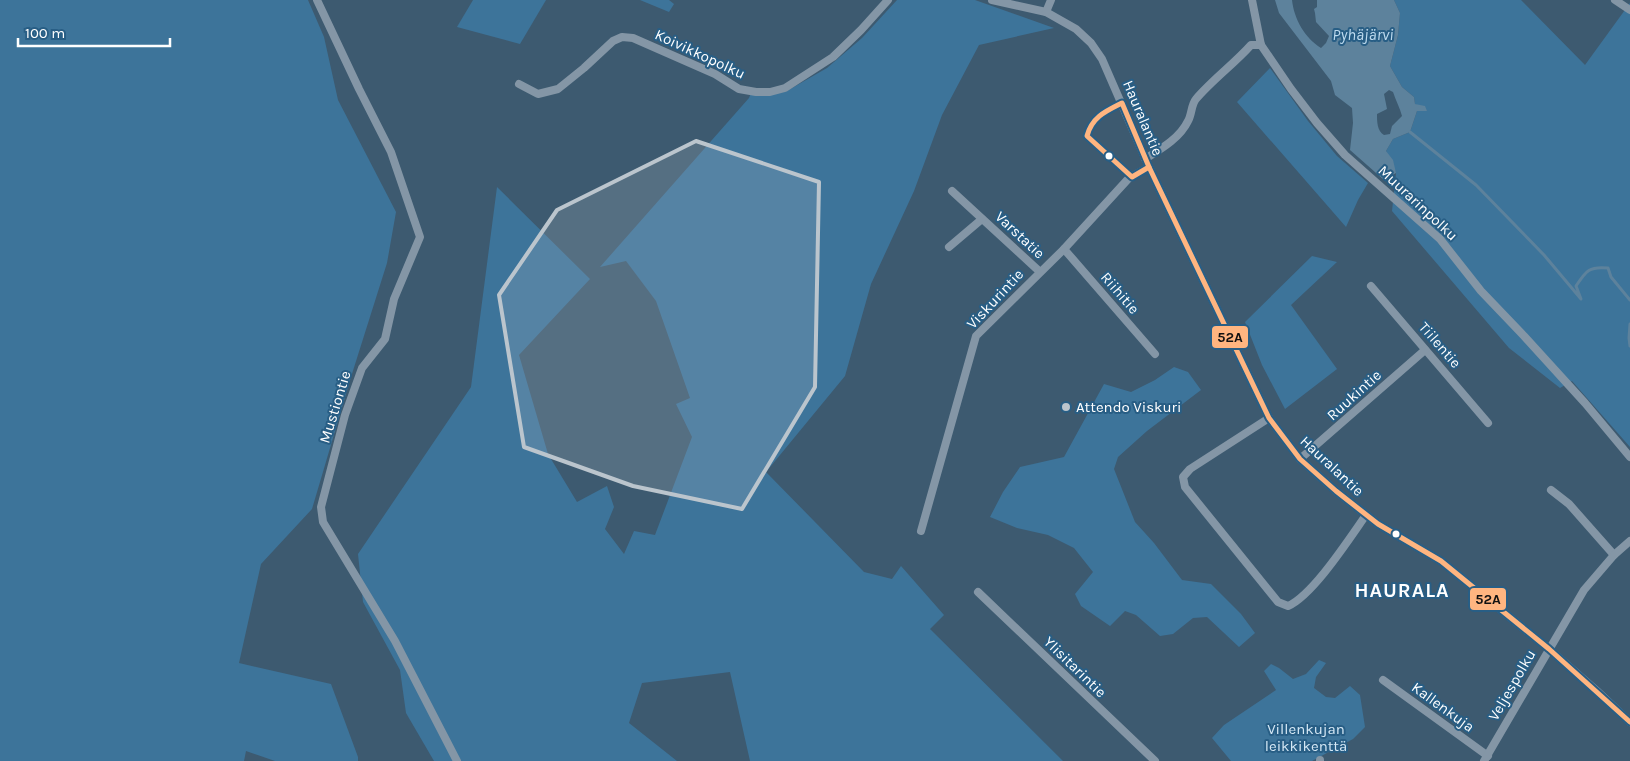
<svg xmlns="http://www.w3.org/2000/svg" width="1630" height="761" viewBox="0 0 1630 761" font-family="Karla,sans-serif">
<rect width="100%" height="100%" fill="#3d5a70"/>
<g fill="#3d749a">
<polygon points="0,0 308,0 324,37 338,100 396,212 387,263 351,377 312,509 261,564 239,663 331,684 358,757 358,761 275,761 246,751 244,761 0,761"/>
<polygon points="473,0 546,0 520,44 457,27"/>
<polygon points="640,0 669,0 674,4 669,12"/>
<polygon points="897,0 975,0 1054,28 979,45 942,115 914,191 871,284 845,376 766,472 864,572 892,579 901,566 944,615 930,629 1063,761 750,761 730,672 642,683 629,723 677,761 434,761 406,713 400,670 363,602 358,554 471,387 497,187 590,279 519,355 548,454 577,502 607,486 614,507 605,529 624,554 634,531 655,535 692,437 676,404 690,398 656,301 626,261 600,267 749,98 751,93 785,92 827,68 862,38"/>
<polygon points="1394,0 1521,0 1585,65 1630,3 1630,447 1572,381 1560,388 1509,348 1392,211 1396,173 1386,151 1393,139 1410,132 1417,111 1427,111 1415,104 1414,97 1402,87 1390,66 1398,35 1400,13"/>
<polygon points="1270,68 1308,121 1337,156 1368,183 1358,200 1346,227 1237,102"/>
<polygon points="1312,256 1337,262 1291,305 1337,369 1285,409 1262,365 1245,322"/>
<polygon points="1174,367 1188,372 1201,390 1147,431 1118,457 1114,469 1135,522 1154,543 1182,580 1211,584 1241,614 1255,633 1239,647 1207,617 1193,618 1173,634 1160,636 1136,615 1125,611 1110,626 1081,606 1075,594 1093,572 1074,548 1048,535 1017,528 990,517 1003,492 1020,467 1064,457 1104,384 1131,392 1155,380"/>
<polygon points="1319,660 1326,663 1316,677 1314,688 1326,697 1335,698 1350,686 1360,695 1365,727 1353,739 1312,761 1231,761 1212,738 1224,725 1276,690 1264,671 1271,664 1279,668 1293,679 1306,674"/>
</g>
<path fill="#5d829c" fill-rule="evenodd" d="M1275,0H1292C1294,19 1305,38 1321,48L1326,43L1329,36L1316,22L1315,13L1314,9L1317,7V0H1394L1400,13L1398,35L1390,66L1402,87L1414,97L1415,104L1425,106L1427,111H1417L1410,132L1393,139L1386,151L1393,160L1396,173L1384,180L1350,150L1353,123L1352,108L1335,95L1331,81L1279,13ZM1389,90L1393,92C1396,101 1400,108 1402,116L1392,126L1390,134L1384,135C1377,131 1377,121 1377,114L1387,109L1384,94Z"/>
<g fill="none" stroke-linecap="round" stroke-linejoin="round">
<g stroke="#5d829c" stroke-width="3">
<path d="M1410,132L1476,185L1544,255L1581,299L1576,286C1586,271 1589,266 1608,268L1611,277L1630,300"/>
<polyline points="1630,324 1629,338 1630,346"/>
</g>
<g stroke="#8496a6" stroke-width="8">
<polyline points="317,0 359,89 391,152 420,237 394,299 385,339 362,368 345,415 321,507 323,522 395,641 457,761"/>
<polyline points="992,0 1046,12 1076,29 1091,43 1102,59 1149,167 1269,418 1300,459 1336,491 1378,524 1441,561 1549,649 1597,691 1630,722"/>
<polyline points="1252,0 1261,45 1291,89 1317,123 1345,155 1440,239 1481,291 1524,336 1585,403 1630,457"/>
<polyline points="1615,0 1630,10"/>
<polyline points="1046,12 1051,0"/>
<polyline points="519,84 538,94 558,89 584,68 613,41 622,37 633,38 715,74 739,89 756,92 770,92 785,88 833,57 861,30 888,0"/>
<path d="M1145,159C1161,149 1180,138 1188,121C1192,114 1191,105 1196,99C1212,80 1234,64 1251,45H1261"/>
<polyline points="952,191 1039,271"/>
<polyline points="949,247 982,219"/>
<polyline points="1064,249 1155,354"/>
<polyline points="1371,286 1488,423"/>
<path d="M1269,418L1190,469L1183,477L1185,487L1278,602L1288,606C1313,595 1349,539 1366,515"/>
<polyline points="1300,459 1425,350"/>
<polyline points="1551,490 1569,504 1614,555"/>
<polyline points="921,531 976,336 1064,249 1129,178 1149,167"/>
<polyline points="978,592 1155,761"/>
<polyline points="1383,680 1488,756"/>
<polyline points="1320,760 1320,761"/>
<polyline points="1484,761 1584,590 1614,555 1630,541"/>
</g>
<g stroke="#285e85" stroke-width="9">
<g id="bus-1">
<path d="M1122,103L1149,167L1132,177L1087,136C1092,117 1106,111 1122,103Z"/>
<polyline points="1149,167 1269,418 1300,459 1336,491 1378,524 1441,561 1549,649 1630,722"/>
</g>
</g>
<use href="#bus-1" stroke="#ffb580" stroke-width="5"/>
</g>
<path fill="#bbc5cd" fill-opacity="0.2" stroke="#bbc5cd" stroke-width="4" stroke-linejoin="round" d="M696,141L819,182L815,387L742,509L633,486L524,447L499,295L557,210Z"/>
<g fill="#fff" stroke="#285e85" stroke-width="2">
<circle cx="1109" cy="156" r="4.5"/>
<circle cx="1396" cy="534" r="4.5"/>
</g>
<circle fill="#bbc5cd" stroke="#285e85" stroke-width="2" cx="1066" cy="407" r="5"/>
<g text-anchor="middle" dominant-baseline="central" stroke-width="4" stroke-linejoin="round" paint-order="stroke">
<g font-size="15" fill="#fff" stroke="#285e85">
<text transform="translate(700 54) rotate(25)">Koivikkopolku</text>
<text transform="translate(1143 118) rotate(67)">Hauralantie</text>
<text transform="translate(1418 203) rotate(43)">Muurarinpolku</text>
<text transform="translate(1020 235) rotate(43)">Varstatie</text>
<text transform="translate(1120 293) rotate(49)">Riihitie</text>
<text transform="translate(995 299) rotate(-47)">Viskurintie</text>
<text transform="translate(1440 345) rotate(49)">Tiilentie</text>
<text transform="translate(1354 395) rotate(-42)">Ruukintie</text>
<text transform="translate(335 407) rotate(-73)">Mustiontie</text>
<text transform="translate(1332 466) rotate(43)">Hauralantie</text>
<text transform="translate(1075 667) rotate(44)">Ylisitarintie</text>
<text transform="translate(1512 685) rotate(-60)">Veljespolku</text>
<text transform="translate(1443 707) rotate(36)">Kallenkuja</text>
</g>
<g font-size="15" fill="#fff" stroke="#285e85" text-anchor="start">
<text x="1076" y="407">Attendo Viskuri</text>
</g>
<g font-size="15" fill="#d6e9f6" stroke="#285e85">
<text x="1306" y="729">Villenkujan<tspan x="1306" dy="17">leikkikenttä</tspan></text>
</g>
<g font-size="16" font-style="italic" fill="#bedbef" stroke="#285e85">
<text x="1363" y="34">Pyhäjärvi</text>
</g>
<g font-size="20" font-weight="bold" letter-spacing="1" fill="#fff" stroke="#285e85">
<text x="1402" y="590">HAURALA</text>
</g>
</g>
<g stroke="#285e85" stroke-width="2">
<rect x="1211" y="325" width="38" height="24" rx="5" fill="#ffb580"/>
<rect x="1469" y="587" width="38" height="24" rx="5" fill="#ffb580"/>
</g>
<g font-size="14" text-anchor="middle" font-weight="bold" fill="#111">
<text x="1230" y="342">52A</text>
<text x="1488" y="604">52A</text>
</g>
<path d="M18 38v8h152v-8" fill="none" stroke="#ffffff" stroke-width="2.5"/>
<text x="25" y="38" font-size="15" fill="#ffffff" stroke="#285e85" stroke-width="4" paint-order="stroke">100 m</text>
</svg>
